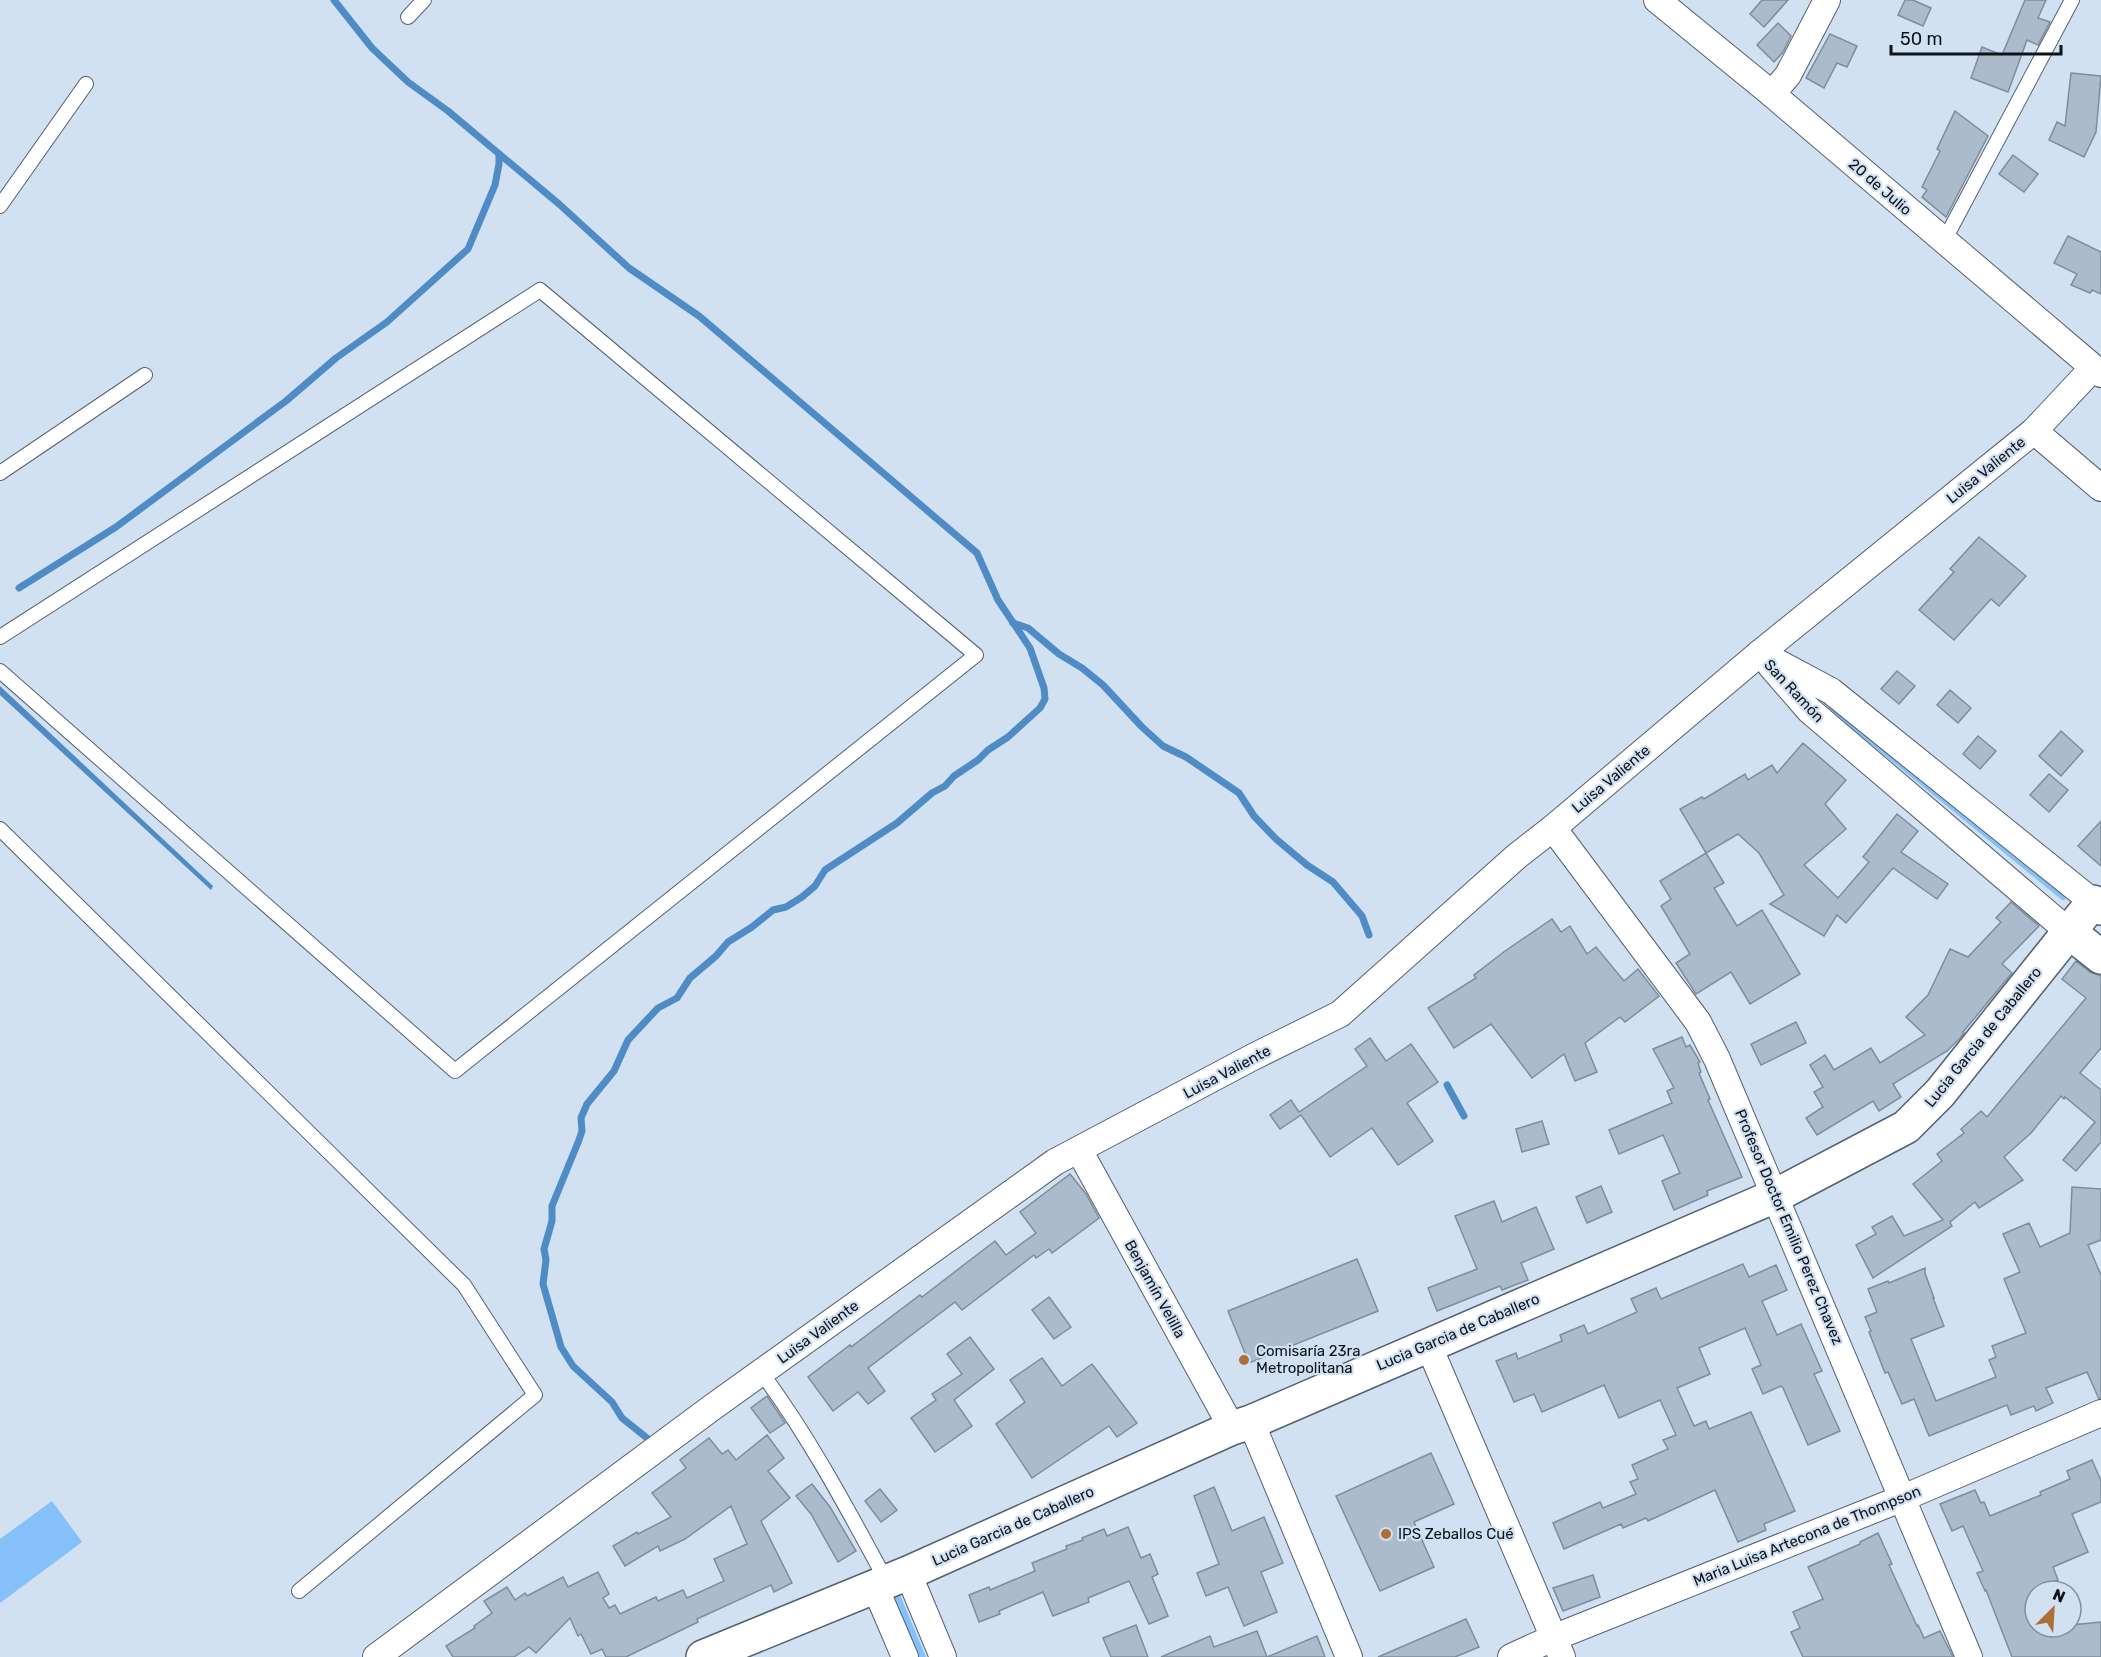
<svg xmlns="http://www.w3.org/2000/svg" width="2101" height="1657" viewBox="0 0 2101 1657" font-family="Rubik,sans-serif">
<rect width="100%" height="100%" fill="#d1e1f2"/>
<g fill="#86c0f9">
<polygon points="1829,706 2066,895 2065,900 2062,900 1829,710"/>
<polygon points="52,1501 82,1542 0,1603 0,1539"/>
<polygon points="897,1594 900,1595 926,1657 919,1657 893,1598"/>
</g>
<polygon fill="#4f8bc4" points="0,686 213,886 211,890 0,695"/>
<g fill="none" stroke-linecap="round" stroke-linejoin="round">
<g stroke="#4f8bc4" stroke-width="7">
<polyline points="334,0 372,48 408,82 448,111 559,204 629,268 699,316 977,553 998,600 1030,648 1044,688 1045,699 1040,708 1008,737 988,750 978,760 954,776 945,786 932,793 897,823 825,870 815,886 802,897 786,907 773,910 752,927 728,942 716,956 690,978 677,998 658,1008 628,1040 614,1071 587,1104 581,1118 582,1131 579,1140 552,1206 552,1221 544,1249 546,1260 543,1284 561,1347 573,1366 612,1402 622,1418 647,1438"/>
<polyline points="19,588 116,527 286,401 336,358 387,322 468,249 495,185 499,164 499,154"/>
<polyline points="1013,623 1028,628 1059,654 1082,668 1103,685 1142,727 1163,746 1186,757 1239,793 1254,816 1276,839 1307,865 1333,882 1362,916 1369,935"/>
<polyline points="1447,1085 1464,1116"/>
</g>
</g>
<g fill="#abbbcb" stroke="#7e8d9c" stroke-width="1.5">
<polygon points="1762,0 1788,0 1764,27 1750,14"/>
<polygon points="1905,0 1913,0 1931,8 1923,26 1898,15"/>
<polygon points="2025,0 2046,0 2038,18 2050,22 2038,45 2027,40 2008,92 1971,78 1982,47 2002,55"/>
<polygon points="1778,23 1791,36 1783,52 1774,62 1757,45"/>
<polygon points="1830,34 1857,46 1847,67 1837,63 1824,88 1806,78"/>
<polygon points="2071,73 2101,76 2096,132 2084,157 2049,140 2057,122 2065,126"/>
<polygon points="1955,111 1988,136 1946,217 1922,197 1927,190 1922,187 1940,151 1937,149"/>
<polygon points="2013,155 2038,174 2024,192 1999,174"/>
<polygon points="2068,236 2101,252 2101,294 2092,290 2090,293 2071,285 2077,274 2054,263"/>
<polygon points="1979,537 2026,576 1999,606 1991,599 1954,640 1919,610 1954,572 1950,569"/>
<polygon points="1897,671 1915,686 1899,704 1881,689"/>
<polygon points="1950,690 1971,708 1958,723 1937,705"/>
<polygon points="2061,731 2083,751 2061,776 2039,756"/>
<polygon points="1978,736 1996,751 1980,769 1963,754"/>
<polygon points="1803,743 1846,780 1825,804 1846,829 1804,865 1838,898 1869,862 1863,857 1897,814 1918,831 1901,852 1948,884 1937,899 1893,868 1846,923 1837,915 1824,936 1770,904 1784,895 1759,853 1738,834 1706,853 1680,809 1702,797 1704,799 1745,774 1748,780 1772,765 1777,773"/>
<polygon points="2049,774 2068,790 2049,812 2030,795"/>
<polygon points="2101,821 2101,866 2078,846"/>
<polygon points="1706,853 1724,883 1714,888 1737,926 1762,910 1800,974 1750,1004 1731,972 1696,994 1676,963 1690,954 1661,906 1671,899 1660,881"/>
<polygon points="2011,902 2039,926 2002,964 2012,973 1963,1032 1964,1033 1960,1038 1947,1051 1893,1084 1901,1097 1879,1111 1873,1101 1817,1135 1806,1118 1823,1107 1814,1092 1823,1087 1810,1065 1825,1055 1834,1070 1871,1048 1880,1063 1925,1035 1906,1017 1928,995 1950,949 1968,957 2001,922 1996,918"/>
<polygon points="1552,919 1561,932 1570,926 1587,954 1596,947 1624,981 1638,969 1659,996 1625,1022 1620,1017 1585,1043 1597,1072 1575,1081 1564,1054 1532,1078 1491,1024 1454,1048 1428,1008 1476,978 1474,975 1505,951"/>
<polygon points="2076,961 2090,972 2101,976 2101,1048 2080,1073 2101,1090 2101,1142 2076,1171 2063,1160 2095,1122 2065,1097 2064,1099 2061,1096 2031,1133 2004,1157 2023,1180 1979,1208 1975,1202 1950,1222 1952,1226 1873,1278 1856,1245 1876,1234 1872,1227 1892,1216 1904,1236 1943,1220 1913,1184 1942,1161 1937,1154 1964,1133 1961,1129 1981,1111 1987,1117 2086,998 2062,979"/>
<polygon points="1796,1022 1806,1043 1761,1065 1751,1044"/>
<polygon points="1682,1037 1686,1047 1690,1045 1700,1062 1698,1063 1701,1072 1699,1073 1710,1099 1708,1100 1742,1177 1707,1191 1708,1195 1674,1210 1662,1181 1680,1173 1663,1135 1619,1154 1609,1130 1672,1103 1667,1091 1674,1088 1653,1049"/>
<polygon points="1370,1038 1386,1061 1411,1044 1438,1082 1407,1103 1433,1141 1398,1165 1372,1128 1330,1157 1301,1115 1280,1129 1270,1115 1291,1100 1299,1112 1367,1066 1355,1049"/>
<polygon points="1542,1121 1549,1144 1522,1152 1516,1129"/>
<polygon points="1070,1174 1086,1194 1099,1218 1052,1253 1049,1249 1036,1258 1034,1255 962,1310 955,1302 868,1368 885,1391 868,1404 858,1392 833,1411 808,1377 850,1345 851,1347 920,1295 922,1297 995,1241 1006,1255 1036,1233 1020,1212"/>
<polygon points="1601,1186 1612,1212 1587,1223 1576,1197"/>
<polygon points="2072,1187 2101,1189 2101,1240 2088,1245 2101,1275 2101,1398 2099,1399 2087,1372 2046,1388 2053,1403 2036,1411 2034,1406 2011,1415 2007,1405 1929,1436 1914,1399 1902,1404 1888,1372 1885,1373 1869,1332 1871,1331 1865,1317 1877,1312 1868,1289 1888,1281 1889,1283 1925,1268 1925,1273 1934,1298 1933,1298 1944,1326 1911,1339 1936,1401 1996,1377 1989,1360 1996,1357 1992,1346 2026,1333 2004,1279 2020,1272 2003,1234 2029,1223 2040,1247 2070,1233"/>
<polygon points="1494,1201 1502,1222 1536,1207 1554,1249 1521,1263 1528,1280 1502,1290 1500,1286 1437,1311 1428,1288 1477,1269 1455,1216"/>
<polygon points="1357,1259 1378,1311 1249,1363 1228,1311"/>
<polygon points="1743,1264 1749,1277 1776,1265 1787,1290 1762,1301 1777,1335 1801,1324 1822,1371 1814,1374 1840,1431 1808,1445 1783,1388 1781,1386 1763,1394 1752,1369 1761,1365 1745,1328 1699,1348 1710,1374 1677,1388 1694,1426 1706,1421 1709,1429 1751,1412 1795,1511 1764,1524 1766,1530 1738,1542 1715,1490 1648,1521 1646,1518 1623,1528 1621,1524 1564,1549 1553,1523 1600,1502 1603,1508 1636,1494 1630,1482 1638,1479 1632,1465 1668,1449 1663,1440 1676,1435 1660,1400 1619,1418 1604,1385 1542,1412 1534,1394 1514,1402 1496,1361 1516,1353 1518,1359 1562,1341 1560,1335 1584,1325 1588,1334 1637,1312 1631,1299 1656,1288 1661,1299"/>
<polygon points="1049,1297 1071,1327 1054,1339 1032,1310"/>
<polygon points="970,1337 994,1369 954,1400 972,1426 935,1452 911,1418 936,1400 932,1394 962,1374 947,1354"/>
<polygon points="1042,1358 1062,1386 1092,1364 1137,1423 1117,1437 1109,1426 1032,1478 996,1424 1025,1402 1010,1380"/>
<polygon points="767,1396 785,1423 770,1433 751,1408"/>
<polygon points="767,1435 784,1458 768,1471 790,1498 761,1521 792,1583 774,1592 771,1585 697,1619 698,1622 626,1657 606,1657 602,1649 591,1654 581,1634 578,1636 570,1618 536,1653 529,1647 514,1657 453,1657 446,1646 475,1628 474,1626 492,1613 484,1601 507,1587 515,1600 525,1593 527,1596 563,1577 568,1587 598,1572 609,1594 603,1598 609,1608 615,1605 620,1614 656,1597 658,1601 683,1590 687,1598 724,1581 714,1559 747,1544 731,1506 685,1539 660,1551 658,1546 625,1566 613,1546 637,1532 638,1534 671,1517 652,1493 686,1468 680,1460 709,1438 722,1454 728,1450 736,1460"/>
<polygon points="1431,1453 1454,1504 1414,1522 1434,1567 1380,1591 1336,1496"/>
<polygon points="2092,1460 2101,1481 2101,1502 2072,1514 2088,1552 2053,1567 2058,1580 2035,1589 2035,1627 2044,1627 2047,1634 2064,1627 2071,1627 2071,1625 2101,1622 2101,1657 2012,1657 1986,1590 1985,1591 1977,1573 1983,1571 1963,1526 1952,1531 1940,1504 1975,1490 1981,1503 1984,1502 1990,1516 2041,1495 2040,1492 2070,1479 2067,1471"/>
<polygon points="812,1484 830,1507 856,1551 838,1562 811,1514 796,1496"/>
<polygon points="1214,1487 1232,1531 1264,1517 1283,1563 1261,1572 1277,1612 1244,1626 1228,1587 1206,1596 1197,1573 1219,1564 1194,1496"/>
<polygon points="880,1489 897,1510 881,1522 865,1501"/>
<polygon points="1128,1527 1141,1558 1150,1554 1158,1574 1152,1577 1168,1616 1149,1624 1129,1581 1088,1598 1089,1602 1053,1616 1043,1592 999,1611 1000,1614 979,1622 969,1595 989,1587 990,1590 1035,1571 1032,1563 1067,1549 1066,1546 1083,1540 1082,1538 1104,1529 1107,1536"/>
<polygon points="1878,1533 1892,1564 1889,1565 1917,1626 1918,1625 1924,1638 1940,1631 1953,1657 1803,1657 1791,1632 1800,1628 1793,1612 1823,1599 1808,1567 1860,1544 1860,1542"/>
<polygon points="1593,1575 1600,1597 1563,1611 1553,1588"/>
<polygon points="1466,1619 1479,1647 1455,1657 1378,1657"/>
<polygon points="1136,1625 1148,1657 1111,1657 1103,1638"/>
<polygon points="1257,1631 1267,1657 1317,1636 1325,1657 1161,1657 1210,1636 1214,1647"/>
</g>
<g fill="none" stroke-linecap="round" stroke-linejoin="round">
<g stroke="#53616f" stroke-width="16">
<g id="service">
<polyline points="408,17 424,0"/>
<polyline points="0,206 86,84"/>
<polyline points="1944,241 2072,0"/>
<polyline points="0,473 145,375"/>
<polyline points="0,637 540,290 976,655 455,1071 0,671"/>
<polyline points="0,829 464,1285 535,1395 299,1591"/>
<path d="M761,1372C810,1438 848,1510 887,1582"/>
</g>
</g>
<g stroke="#53616f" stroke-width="28">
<g id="minor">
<polyline points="1657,0 1772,94 2101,374"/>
<polyline points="1772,94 1788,75 1827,0"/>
<polyline points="2034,431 2101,488"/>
<polyline points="1760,653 1831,691 2093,902"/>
<polyline points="1770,665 1809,710 2068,931"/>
<polyline points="1553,828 1698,1022 1717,1059 1969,1657"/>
<polyline points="1079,1150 1232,1428"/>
<polyline points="1428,1344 1562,1657"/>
<polyline points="1251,1422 1349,1657"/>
<polyline points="908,1573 943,1657"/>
<polyline points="875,1587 905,1657"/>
<polyline points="376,1657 710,1409 1055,1162 1253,1057 1340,1014 1517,856 1553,828 1760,653 2034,431 2093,368"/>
<polyline points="1511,1657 1553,1638 1903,1498 2101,1413"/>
</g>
</g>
<g stroke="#53616f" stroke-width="36">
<g id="tertiary">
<polyline points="2068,931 2101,957"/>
<polyline points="703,1657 908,1573 1232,1428 1251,1422 1775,1196 1906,1127 1940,1093 2093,902 2101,908"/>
</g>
</g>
<use href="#service" stroke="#fff" stroke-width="14"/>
<use href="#minor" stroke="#fff" stroke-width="26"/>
<use href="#tertiary" stroke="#fff" stroke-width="33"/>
</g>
<g fill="#ae6f36" stroke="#d1e1f2" stroke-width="2">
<circle cx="1244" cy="1360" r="6"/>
<circle cx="1386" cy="1534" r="6"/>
</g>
<g text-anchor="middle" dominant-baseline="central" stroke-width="4.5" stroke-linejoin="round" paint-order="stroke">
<g font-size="15" fill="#0e1319" stroke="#d1e1f2">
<text transform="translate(1880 187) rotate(41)">20 de Julio</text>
<text transform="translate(1986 470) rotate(-39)">Luisa Valiente</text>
<text transform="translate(1794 691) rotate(47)">San Ramón</text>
<text transform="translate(1611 779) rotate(-40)">Luisa Valiente</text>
<text transform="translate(1983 1037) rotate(-51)">Lucia Garcia de Caballero</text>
<text transform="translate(1227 1072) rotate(-28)">Luisa Valiente</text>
<text transform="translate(1789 1227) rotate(67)">Profesor Doctor Emilio Perez Chavez</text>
<text transform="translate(1155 1289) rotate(61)">Benjamín Velilla</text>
<text transform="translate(818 1332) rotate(-36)">Luisa Valiente</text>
<text transform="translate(1458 1332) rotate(-23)">Lucia Garcia de Caballero</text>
<text transform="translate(1013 1526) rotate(-24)">Lucia Garcia de Caballero</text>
<text transform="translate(1807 1536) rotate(-22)">Maria Luisa Artecona de Thompson</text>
</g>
<g font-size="15" fill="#0e1319" stroke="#d1e1f2" text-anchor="start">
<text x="1256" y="1351">Comisaría 23ra<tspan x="1256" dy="17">Metropolitana</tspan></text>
<text x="1398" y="1534">IPS Zeballos Cué</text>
</g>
</g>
<g transform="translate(2053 1609) rotate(24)"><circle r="28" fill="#d1e1f2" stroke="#838f9b" stroke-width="1.5"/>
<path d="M0-4.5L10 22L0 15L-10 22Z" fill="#ae6f36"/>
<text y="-9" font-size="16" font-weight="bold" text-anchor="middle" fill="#0e1319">N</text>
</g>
<path d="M1891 45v9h170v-9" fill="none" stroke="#0e1319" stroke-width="3"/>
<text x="1900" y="45" font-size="18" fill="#0e1319" stroke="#d1e1f2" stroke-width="4.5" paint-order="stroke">50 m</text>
</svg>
